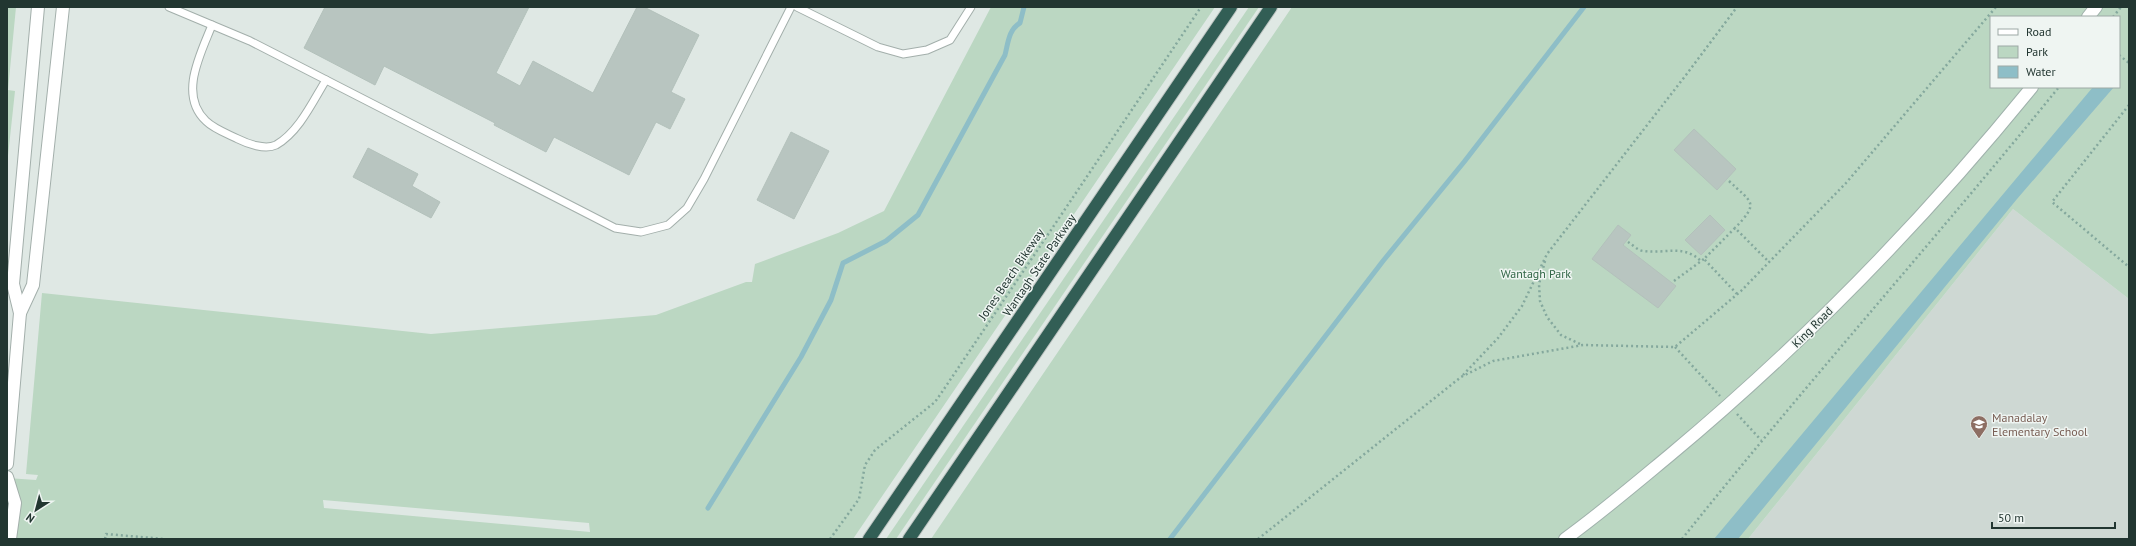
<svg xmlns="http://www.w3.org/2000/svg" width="2136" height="546" viewBox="0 0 2136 546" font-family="'PT Sans',sans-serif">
<rect width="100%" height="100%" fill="#dfe8e4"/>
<polygon fill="#ced8d3" points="2013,209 2129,299 2129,539 1748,539"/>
<g fill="#bbd7c2" fill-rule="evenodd">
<polygon points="7,7 16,7 8,90 15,91 7,165"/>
<path d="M991,7H1215L853,539H7V478L36,480L38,475L26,474L42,293L431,334L656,315L746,282H752L755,264L838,233L884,211ZM323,500L589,523L590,532L324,508Z"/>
<polygon points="1249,7 1259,7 896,539 886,539"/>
<path d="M1292,7H2129V299L2013,209L1748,539H931ZM1991,17H2119V87H1991Z"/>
</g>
<polygon fill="#8ebec7" points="2093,87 2114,87 2017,199 1738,539 1714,539"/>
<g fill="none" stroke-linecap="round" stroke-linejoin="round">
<g stroke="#8ebec7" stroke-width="5">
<path d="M708,508L801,357L831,300L843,263L886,241L918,215L1005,55C1008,43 1009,29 1020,23L1024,7"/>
<polyline points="1170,539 1383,261 1464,162 1584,7"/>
</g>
</g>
<g fill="#b8c5c0" stroke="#b3c1bb">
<polygon points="325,7 529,7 496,73 520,86 533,61 593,93 637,7 644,7 699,35 671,92 685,99 670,129 656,122 629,175 554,137 546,152 494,125 495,123 384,66 375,85 304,48"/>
<polygon points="1694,129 1736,169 1717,190 1674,150"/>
<polygon points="791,132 829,151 794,219 757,200"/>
<polygon points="368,148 418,174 412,186 440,202 431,218 353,177"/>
<polygon points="1710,215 1725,230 1701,255 1685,240"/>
<polygon points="1618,225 1631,235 1623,245 1676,286 1658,308 1592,259"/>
</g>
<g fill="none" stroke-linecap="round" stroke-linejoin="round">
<g stroke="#a3afab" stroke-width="9">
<g id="lane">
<polyline points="169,7 250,41 615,228 641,232 668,225 687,208 704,179 791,7"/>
<polyline points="797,7 878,47 903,54 927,50 950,40 971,7"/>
<path d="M212,25C201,53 178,95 206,121C214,129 228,134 238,139C248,144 265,150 276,145C299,132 313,101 326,80"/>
</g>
</g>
<g stroke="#a3afab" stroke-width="14">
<g id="street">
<polyline points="20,313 33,285 63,7"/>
<polyline points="7,464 20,313 13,284 38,7"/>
<polyline points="7,477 15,503 10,539"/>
</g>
</g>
<g stroke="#a0b2ac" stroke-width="14">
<g id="secondary">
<polyline points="2088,17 2096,7"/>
<path d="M1565,539C1601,513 1635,484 1670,455C1802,345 1923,221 2032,87"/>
</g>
</g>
<g stroke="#bdc3c1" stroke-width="14">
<g id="highway">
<polyline points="869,539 1231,7"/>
<polyline points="909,539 1271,7"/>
</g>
</g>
<g stroke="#84a89d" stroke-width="2.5" stroke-dasharray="2 3" stroke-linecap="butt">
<polyline points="2113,17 2121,7"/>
<polyline points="2119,55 2129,63"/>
<polyline points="2129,105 2052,202 2129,267"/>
<path d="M1729,181C1752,203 1760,202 1735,228"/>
<path d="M1628,242C1633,245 1638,251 1644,251C1666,254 1683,244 1701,261"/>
<polyline points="1545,261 1539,284 1540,301 1547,317 1561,335 1582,345"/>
<polyline points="1674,281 1704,259"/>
<polyline points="1737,294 1704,259 1735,228 1769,262"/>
<polyline points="1675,347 1720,396"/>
<polyline points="1463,375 1498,338 1522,306 1547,254 1686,75 1737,7"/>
<polyline points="1737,414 1761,440"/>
<polyline points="105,539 106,534 164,539"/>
<polyline points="830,539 859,499 865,465 875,450 935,402 942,392 1201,7"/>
<polyline points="1258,539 1461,377 1493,361 1583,345 1675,347 1741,291 1846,183 1996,7"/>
<path d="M1682,539C1804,386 1935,240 2059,87"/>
</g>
<use href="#lane" stroke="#fff" stroke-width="7"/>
<use href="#street" stroke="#fff" stroke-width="12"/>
<use href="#secondary" stroke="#fff" stroke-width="12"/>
<use href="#highway" stroke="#325e55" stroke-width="12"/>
</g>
<defs>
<g id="school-pin" transform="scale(0.9)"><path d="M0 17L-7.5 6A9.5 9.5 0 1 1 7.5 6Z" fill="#8d6e63" stroke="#eff5f2"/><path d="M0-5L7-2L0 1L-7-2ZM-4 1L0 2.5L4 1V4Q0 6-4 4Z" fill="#fff"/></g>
</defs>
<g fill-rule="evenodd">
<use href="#school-pin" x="1979" y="424"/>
</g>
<g text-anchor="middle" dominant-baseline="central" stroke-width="3" stroke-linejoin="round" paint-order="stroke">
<g font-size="12" fill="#223631" stroke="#eff5f2">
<text transform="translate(1039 265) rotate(-56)">Wantagh State Parkway</text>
<text transform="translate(1011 274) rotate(-56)">Jones Beach Bikeway</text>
<text transform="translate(1812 327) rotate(-45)">King Road</text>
</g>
<g font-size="12" fill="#326747" stroke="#eff5f2">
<text x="1536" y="273">Wantagh Park</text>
</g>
<g font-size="12" fill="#785e54" stroke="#eff5f2" text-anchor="start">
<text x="1992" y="417">Manadalay<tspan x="1992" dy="14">Elementary School</tspan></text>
</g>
</g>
<rect width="2136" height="546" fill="none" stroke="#223631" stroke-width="16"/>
<rect x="1990" y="16" width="130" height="72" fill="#eff5f2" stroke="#9da9a5"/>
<rect x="1998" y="29" width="20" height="6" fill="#ffffff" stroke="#9da9a5"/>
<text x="2026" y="36" font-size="12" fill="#223631">Road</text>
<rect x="1998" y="46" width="20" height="12" fill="#bbd7c2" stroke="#9da9a5"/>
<text x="2026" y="56" font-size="12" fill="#223631">Park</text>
<rect x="1998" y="66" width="20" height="12" fill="#8ebec7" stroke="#9da9a5"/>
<text x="2026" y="76" font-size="12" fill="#223631">Water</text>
<g transform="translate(36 510) rotate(216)" stroke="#eff5f2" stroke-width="3" paint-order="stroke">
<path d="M0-3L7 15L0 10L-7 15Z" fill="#223631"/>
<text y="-6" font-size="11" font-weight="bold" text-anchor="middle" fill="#223631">N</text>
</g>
<path d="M1992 522v6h123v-6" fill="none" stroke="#223631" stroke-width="2"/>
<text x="1998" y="522" font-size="12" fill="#223631" stroke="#eff5f2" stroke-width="3" paint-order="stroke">50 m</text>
</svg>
